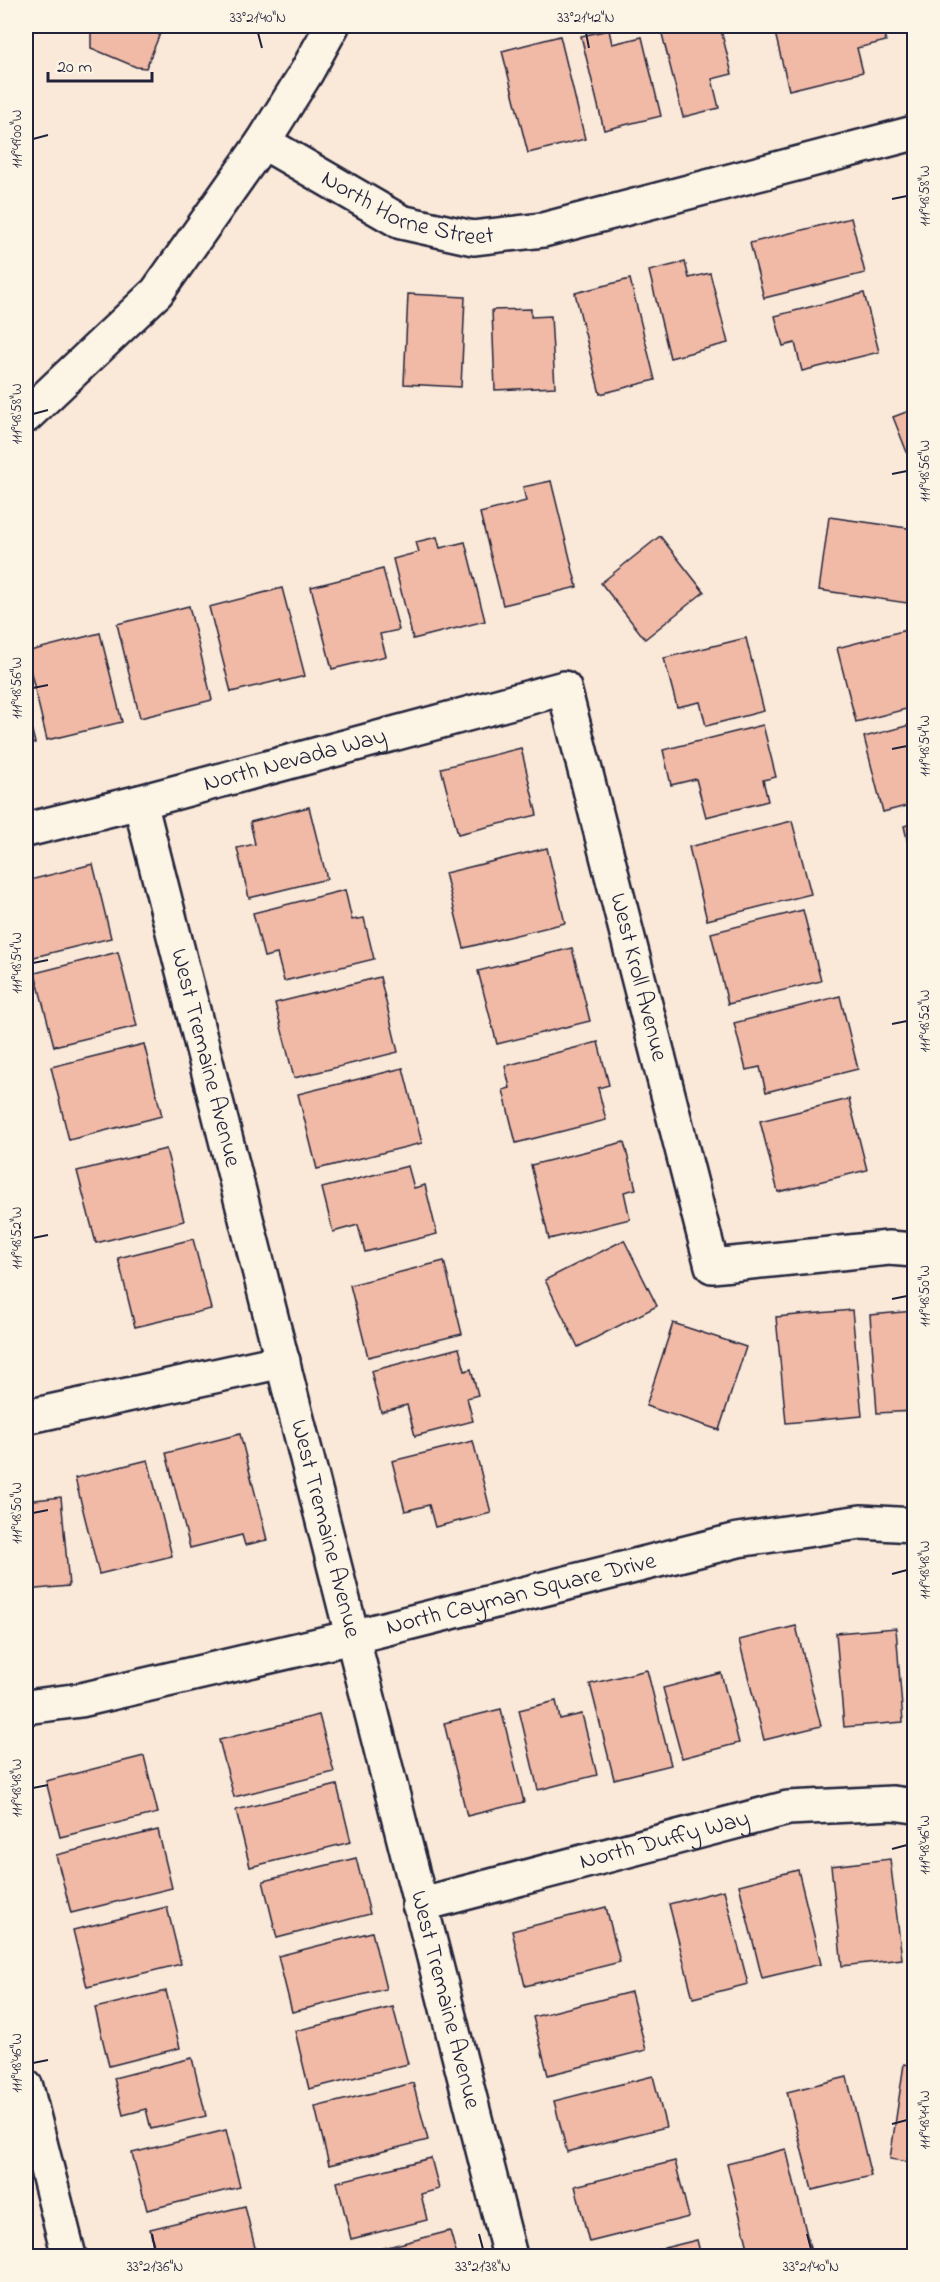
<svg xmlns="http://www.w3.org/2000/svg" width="940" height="2282" viewBox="0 0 940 2282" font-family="'Indie Flower',sans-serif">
<rect width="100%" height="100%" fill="#fae9d8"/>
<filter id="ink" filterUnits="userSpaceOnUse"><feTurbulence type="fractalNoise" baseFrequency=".0167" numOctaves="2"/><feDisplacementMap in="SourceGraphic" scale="12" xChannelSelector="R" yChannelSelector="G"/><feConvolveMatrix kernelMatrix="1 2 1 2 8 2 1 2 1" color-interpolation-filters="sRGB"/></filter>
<g filter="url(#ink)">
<g fill="#f1baa6" stroke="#22223b" stroke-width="1.5">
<polygon points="91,26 163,26 146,68 136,67 91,48"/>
<polygon points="660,26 720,26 732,74 712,79 719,108 683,117"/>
<polygon points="805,26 882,26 886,41 857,48 863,72 789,90 775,33"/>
<polygon points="609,30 612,44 642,37 661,116 604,130 581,36"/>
<polygon points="560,36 585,139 528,153 502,51"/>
<polygon points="851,218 865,273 764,298 750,243"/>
<polygon points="685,262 689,278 710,273 728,343 670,358 649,271"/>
<polygon points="630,279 655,380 600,394 575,293"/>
<polygon points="864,293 879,352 802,371 795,343 783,346 775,316"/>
<polygon points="408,294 465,297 461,387 404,384"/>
<polygon points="531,309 531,317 551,316 555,387 495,390 492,310"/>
<polygon points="914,409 914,470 893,417"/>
<polygon points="551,481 577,587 503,605 480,513 526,501 523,487"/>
<polygon points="829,517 914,529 914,554 907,603 819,590"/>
<polygon points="660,536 704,592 645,639 601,583"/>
<polygon points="437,537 440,548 465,542 485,621 413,639 393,559 419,552 416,542"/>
<polygon points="383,569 399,630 380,634 386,656 332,669 311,587"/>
<polygon points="282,588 305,676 281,682 281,680 231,692 209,607"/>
<polygon points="189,606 212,700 140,718 117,624"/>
<polygon points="914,628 914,707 856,722 837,648"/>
<polygon points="100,633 122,722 47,740 26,652"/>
<polygon points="746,638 764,711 706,726 700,702 677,707 664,658"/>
<polygon points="26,707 35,743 26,746"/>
<polygon points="914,724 914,804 883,812 864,737"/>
<polygon points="763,725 776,777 763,780 768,801 706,817 696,779 671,785 663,750"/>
<polygon points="521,748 537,815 458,834 441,768"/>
<polygon points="309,807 327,879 249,898 237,848 255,844 250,822"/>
<polygon points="792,821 811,894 707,920 689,847"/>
<polygon points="914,823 914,870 904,826"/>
<polygon points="547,848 565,923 464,948 445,873"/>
<polygon points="93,864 111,938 26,959 26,881"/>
<polygon points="345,890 352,920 364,918 374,959 284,981 277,954 264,957 253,913"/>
<polygon points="803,910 821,981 728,1004 711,933"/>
<polygon points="572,948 590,1021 497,1044 478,971"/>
<polygon points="118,952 137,1026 54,1046 35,973"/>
<polygon points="380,977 398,1052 294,1078 275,1003"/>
<polygon points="840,996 858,1069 766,1092 760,1067 746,1070 734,1023"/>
<polygon points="598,1042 609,1085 598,1088 606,1120 516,1143 503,1090 510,1088 505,1066"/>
<polygon points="144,1044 162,1116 69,1140 51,1067"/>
<polygon points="403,1068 422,1143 317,1169 298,1094"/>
<polygon points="849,1099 867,1170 778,1192 760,1121"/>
<polygon points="624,1142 636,1189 624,1192 630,1219 549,1239 531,1165"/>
<polygon points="166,1149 184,1221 96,1243 77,1171"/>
<polygon points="408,1166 414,1188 425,1185 437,1234 365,1252 358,1225 333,1232 322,1188"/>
<polygon points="193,1239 211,1309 135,1327 118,1258"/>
<polygon points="624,1240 657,1306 578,1347 545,1280"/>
<polygon points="444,1261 462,1334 368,1357 350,1285"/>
<polygon points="852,1310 862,1416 786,1423 776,1317"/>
<polygon points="914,1311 914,1411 877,1413 870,1315"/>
<polygon points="673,1323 746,1347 719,1430 646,1406"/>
<polygon points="459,1348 465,1371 471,1369 478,1395 467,1398 473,1421 415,1436 407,1405 381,1412 371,1371"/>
<polygon points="240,1434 267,1540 245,1545 242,1535 190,1548 166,1453"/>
<polygon points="473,1441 491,1513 435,1527 429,1505 405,1511 392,1461"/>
<polygon points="148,1460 172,1556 99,1574 75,1478"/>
<polygon points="61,1497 69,1586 26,1590 26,1501"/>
<polygon points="796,1626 821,1726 764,1740 739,1640"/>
<polygon points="896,1628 903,1722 844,1727 836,1633"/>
<polygon points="647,1670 671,1765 614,1779 590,1684"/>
<polygon points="721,1673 739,1743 682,1758 663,1688"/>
<polygon points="556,1701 560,1719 582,1714 597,1775 538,1790 519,1710"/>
<polygon points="501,1709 524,1802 467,1816 444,1723"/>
<polygon points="319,1715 334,1772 234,1797 219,1740"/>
<polygon points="144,1756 158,1813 60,1837 46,1781"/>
<polygon points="337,1785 351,1842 250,1867 236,1810"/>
<polygon points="158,1830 172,1888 71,1913 56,1855"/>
<polygon points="356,1858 370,1914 277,1938 263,1881"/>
<polygon points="890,1859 902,1959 842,1966 831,1866"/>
<polygon points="798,1870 821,1964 762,1978 739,1885"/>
<polygon points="724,1890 748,1984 693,1998 669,1904"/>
<polygon points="167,1907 181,1964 87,1987 73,1930"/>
<polygon points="606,1907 620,1962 525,1986 512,1931"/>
<polygon points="372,1932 386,1989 292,2012 278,1956"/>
<polygon points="166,1991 180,2048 109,2066 95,2008"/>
<polygon points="631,1992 646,2050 548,2075 533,2017"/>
<polygon points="393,2007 408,2064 309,2089 295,2031"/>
<polygon points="192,2058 206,2116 151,2129 146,2109 123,2115 114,2078"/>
<polygon points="904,2064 914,2066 914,2163 890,2159"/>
<polygon points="653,2076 666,2127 567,2152 554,2101"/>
<polygon points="847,2077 871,2176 812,2190 787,2092"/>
<polygon points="413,2083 428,2140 329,2165 315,2107"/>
<polygon points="226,2130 240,2187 147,2210 132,2153"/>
<polygon points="786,2149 810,2248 777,2256 750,2256 727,2164"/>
<polygon points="431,2158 439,2189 421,2194 427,2220 351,2239 337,2182"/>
<polygon points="675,2161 689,2217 589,2242 575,2186"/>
<polygon points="245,2206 257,2256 156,2256 150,2229"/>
<polygon points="450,2231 457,2256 353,2256"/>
<polygon points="697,2240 701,2256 632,2256"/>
</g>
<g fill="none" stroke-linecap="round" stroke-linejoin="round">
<g stroke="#22223b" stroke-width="38">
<g id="minor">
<path id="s1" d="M263,142L401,222L473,238L543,230L914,133"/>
<polyline points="26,416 157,292 263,142 306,73 332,26"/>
<path id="s2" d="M140,802L510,2256"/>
<path id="s3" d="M26,830L140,802L564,688L712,1266L889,1248L914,1250"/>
<polyline points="26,1417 283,1361"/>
<path id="s4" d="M26,1707L81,1700L352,1637L738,1540L861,1522L914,1525"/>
<path id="s5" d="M419,1905L788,1808L893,1803L914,1806"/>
<polyline points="26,2087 69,2256"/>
</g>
</g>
<use href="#minor" stroke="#fcf5e5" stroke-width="33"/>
</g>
</g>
<path fill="none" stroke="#22223b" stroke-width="2" d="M258,33L262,48M586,33L589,48M33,139L48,135M892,199L907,196M33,414L48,410M892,474L907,471M33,688L48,685M892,749L907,746M33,963L48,960M892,1024L907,1021M33,1238L48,1235M892,1299L907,1296M33,1513L48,1510M892,1574L907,1570M33,1788L48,1785M892,1849L907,1845M33,2063L48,2060M892,2124L907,2120M152,2234L155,2249M479,2234L483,2249M807,2234L811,2249"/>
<g text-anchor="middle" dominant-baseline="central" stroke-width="4.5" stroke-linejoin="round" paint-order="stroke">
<g font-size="24" fill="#22223b" stroke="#fcf5e5">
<text stroke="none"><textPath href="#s1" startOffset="162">North Horne Street</textPath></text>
<text stroke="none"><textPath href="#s3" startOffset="278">North Nevada Way</textPath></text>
<text stroke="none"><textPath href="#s3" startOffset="855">West Kroll Avenue</textPath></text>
<text stroke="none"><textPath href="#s2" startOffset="264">West Tremaine Avenue</textPath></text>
<text stroke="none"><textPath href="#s2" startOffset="750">West Tremaine Avenue</textPath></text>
<text stroke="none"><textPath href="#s4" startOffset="508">North Cayman Square Drive</textPath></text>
<text stroke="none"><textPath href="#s5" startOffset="254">North Duffy Way</textPath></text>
<text stroke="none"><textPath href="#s2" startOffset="1236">West Tremaine Avenue</textPath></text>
</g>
</g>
<rect width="940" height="2282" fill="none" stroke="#fcf5e5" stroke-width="66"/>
<path d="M48 72v9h104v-9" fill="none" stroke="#22223b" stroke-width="3"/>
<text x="57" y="72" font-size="18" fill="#22223b" stroke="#fcf5e5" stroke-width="4.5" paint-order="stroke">20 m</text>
<rect x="33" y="33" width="874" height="2216" fill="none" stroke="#22223b" stroke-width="2"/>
<g font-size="15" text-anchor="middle" fill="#22223b">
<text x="258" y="22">33°21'40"N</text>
<text x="586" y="22">33°21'42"N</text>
<text transform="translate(16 139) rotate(-90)" y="5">111°49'00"W</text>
<text transform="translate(924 196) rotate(-90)" y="5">111°48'58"W</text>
<text transform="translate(16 414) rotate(-90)" y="5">111°48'58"W</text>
<text transform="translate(924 471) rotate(-90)" y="5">111°48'56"W</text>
<text transform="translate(16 688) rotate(-90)" y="5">111°48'56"W</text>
<text transform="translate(924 746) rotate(-90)" y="5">111°48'54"W</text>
<text transform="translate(16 963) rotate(-90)" y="5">111°48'54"W</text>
<text transform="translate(924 1021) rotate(-90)" y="5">111°48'52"W</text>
<text transform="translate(16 1238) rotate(-90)" y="5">111°48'52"W</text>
<text transform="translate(924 1296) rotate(-90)" y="5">111°48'50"W</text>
<text transform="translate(16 1513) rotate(-90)" y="5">111°48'50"W</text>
<text transform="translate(924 1570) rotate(-90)" y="5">111°48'48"W</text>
<text transform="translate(16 1788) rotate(-90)" y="5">111°48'48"W</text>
<text transform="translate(924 1845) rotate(-90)" y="5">111°48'46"W</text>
<text transform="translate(16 2063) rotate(-90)" y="5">111°48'46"W</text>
<text transform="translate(924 2120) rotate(-90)" y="5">111°48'44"W</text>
<text x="155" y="2271">33°21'36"N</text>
<text x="483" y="2271">33°21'38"N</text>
<text x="811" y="2271">33°21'40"N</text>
</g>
</svg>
